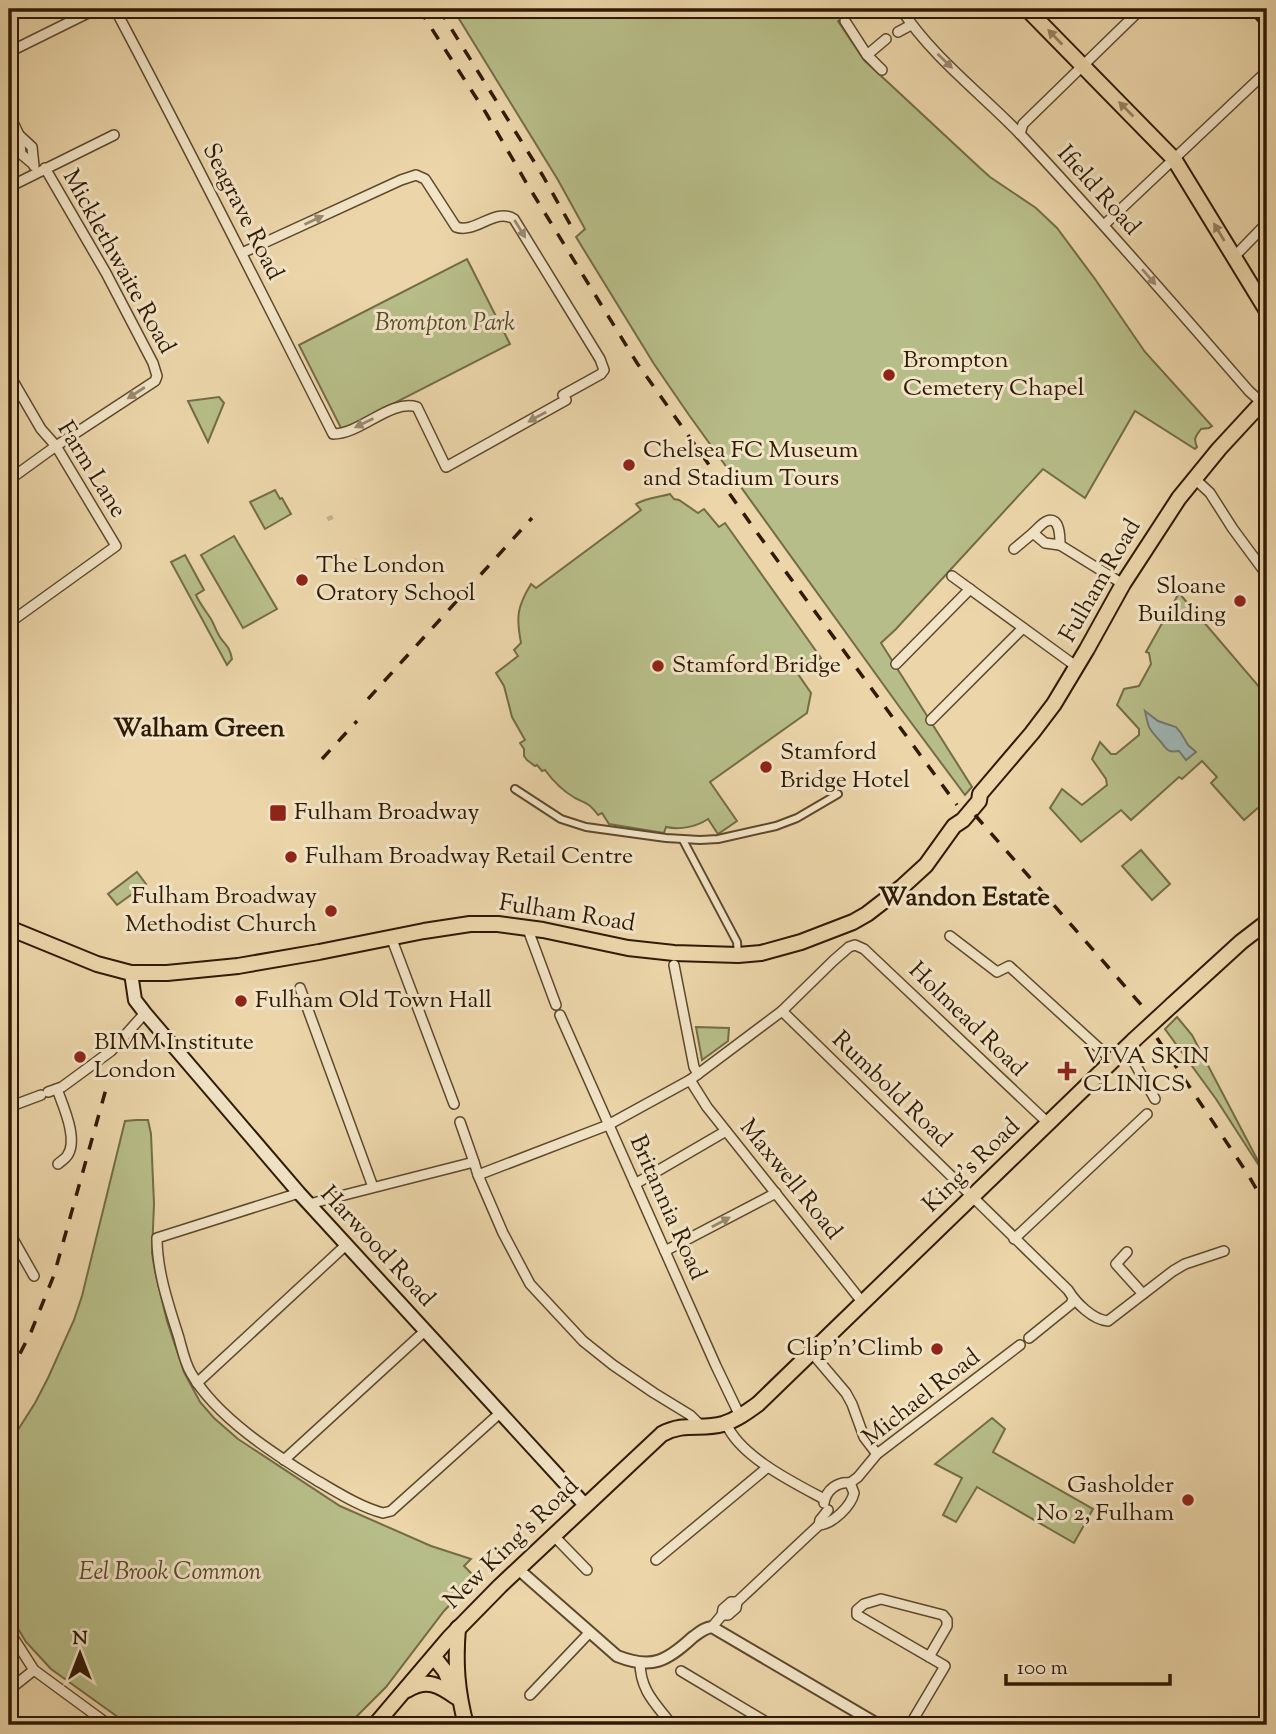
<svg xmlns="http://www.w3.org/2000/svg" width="1276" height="1734" viewBox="0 0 1276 1734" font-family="'Sorts Mill Goudy',serif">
<rect width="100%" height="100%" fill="#ebd5a9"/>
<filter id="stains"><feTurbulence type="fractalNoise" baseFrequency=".00286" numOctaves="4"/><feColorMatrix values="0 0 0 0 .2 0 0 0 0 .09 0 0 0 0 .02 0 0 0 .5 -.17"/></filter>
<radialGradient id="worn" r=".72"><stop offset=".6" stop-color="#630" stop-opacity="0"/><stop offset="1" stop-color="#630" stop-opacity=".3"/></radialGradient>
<g fill="#b7bd88" stroke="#736c46" stroke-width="2">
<path d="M453,9H853L855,11L838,21L864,60L980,168L990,177L1036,208L1057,228L1095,279L1145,352L1212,426L1209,428L1201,429C1196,436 1193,438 1197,447L1195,449L1135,411L1085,498L1043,469L896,629L881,643L972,787L965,795L901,709L689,415L654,364L576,237L585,229L558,180Z"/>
<polygon points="467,259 510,344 342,430 299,345"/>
<polygon points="219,397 224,403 208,442 188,401"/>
<polygon points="275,490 280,499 282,498 291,514 265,529 250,502"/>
<path d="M670,494L674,499L679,500L698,513L704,509L719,527L725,523L821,658L798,674L811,693L807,713L710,782L737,821L718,834L708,819C696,827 680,830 666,827L664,833L609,824L602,813L598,815C589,803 587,804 575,798C563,791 553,781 545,770L542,771L537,765L535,766L527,760L524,756V749L520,743L525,740L512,717L504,686L496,673L518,656L514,650L521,643C516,617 517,607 531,584L536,588L641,510L636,504C646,498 660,497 670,494Z"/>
<polygon points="234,536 277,609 243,628 201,555"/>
<path d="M185,555L204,590L196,595C200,604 206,611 211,619C215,626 217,634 222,640C228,647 230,649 232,659L227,665L171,562Z"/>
<polygon points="1179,593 1267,696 1267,800 1244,820 1211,783 1217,777 1202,761 1182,779 1179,777 1131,820 1121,810 1081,842 1050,808 1062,789 1082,805 1107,785 1106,779 1092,759 1100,742 1111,754 1116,754 1139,735 1139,729 1117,705 1124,689 1139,686 1151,664 1149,653 1146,652"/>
<polygon points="1141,850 1170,884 1152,900 1122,866"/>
<polygon points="137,872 146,884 117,905 108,894"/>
<polygon points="1177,1017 1192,1035 1267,1178 1216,1099 1165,1029"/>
<polygon points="696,1027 729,1028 728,1041 702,1060"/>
<polygon points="136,1120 148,1120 151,1134 154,1204 152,1253 155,1271 167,1321 184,1372 200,1402 214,1418 238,1439 340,1506 431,1546 471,1559 464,1566 476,1578 444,1611 386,1687 348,1725 129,1725 51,1669 26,1642 9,1614 9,1444 35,1403 48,1378 74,1320 82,1296 125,1121"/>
<polygon points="992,1418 1005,1429 993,1452 1093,1509 1074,1543 977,1487 956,1522 943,1515 962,1478 935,1464"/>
</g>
<path fill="#9db6b4" stroke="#71786d" stroke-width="2" d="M1145,711L1158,721L1176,727L1181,733L1188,745L1196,752L1186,760L1179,751C1167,753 1167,749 1160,741C1148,727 1149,730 1145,711Z"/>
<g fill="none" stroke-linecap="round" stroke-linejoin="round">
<g stroke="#c5b088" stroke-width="6" stroke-dasharray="6 3" stroke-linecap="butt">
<polyline points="329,516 331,520"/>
<polyline points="353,560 356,563"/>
</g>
<g stroke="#5e492c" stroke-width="10">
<g id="pedestrian">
<polyline points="515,789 561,819 586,827 666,838 700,840 718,839 776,826 797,818 838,794"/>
<polyline points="683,840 737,942 738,954"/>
</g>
</g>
<g stroke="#5e492c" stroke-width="12">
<g id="minor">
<path d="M115,9C190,150 261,292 333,434C361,434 390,399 417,407L446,467L566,400L563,395L601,374L604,370L600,359L514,219C495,207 476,234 456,227L425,179L416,175L401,180L242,253"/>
<path d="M901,9C933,58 982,94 1022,136C1100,219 1174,305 1249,391L1262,403"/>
<polyline points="845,21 867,55 886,39"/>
<polyline points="898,32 911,25"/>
<polyline points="9,52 96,9"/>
<polyline points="867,55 882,70"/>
<polyline points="9,114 19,135 21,154 33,164"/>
<polyline points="1020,134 1023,124 1141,9"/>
<polyline points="19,135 32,147 34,166"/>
<polyline points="9,187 114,135"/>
<polyline points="1104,225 1267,71"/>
<polyline points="1234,257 1267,223"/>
<polyline points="9,374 41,429 56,446 116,546 9,623"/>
<polyline points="1194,478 1210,493 1233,529 1267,575"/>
<polyline points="9,480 56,446 155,381 157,376 153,363 106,273 45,168"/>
<path d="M1033,533C1036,530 1043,522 1047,521C1060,516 1060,537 1060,545"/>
<polyline points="1014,549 1033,533 1045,543 1060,545 1123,584"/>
<polyline points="952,576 1077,667"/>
<polyline points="896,664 970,589"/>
<polyline points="931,720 1023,628"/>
<polyline points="527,927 556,1005"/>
<polyline points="950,936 997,972 1009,966 1113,1061"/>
<polyline points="391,937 454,1104"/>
<polyline points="674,965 694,1067 698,1074"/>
<polyline points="300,988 373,1187"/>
<path d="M782,1011L1068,1290C1076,1303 1093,1320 1108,1321L1173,1271L1185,1264L1224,1251"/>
<polyline points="560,1015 716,1366 740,1416"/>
<polyline points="1126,1048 1155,1099"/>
<polyline points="690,1080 707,1107 863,1303"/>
<path d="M57,1089C63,1106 79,1140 67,1156C65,1159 61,1161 58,1164"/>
<polyline points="48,1092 62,1087 111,1051 145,1013"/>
<polyline points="9,1107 41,1095"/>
<polyline points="460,1122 474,1162"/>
<polyline points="478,1175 503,1233 530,1284 583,1341 613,1365 654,1393 690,1415 701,1426"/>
<polyline points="635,1184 726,1131"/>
<path d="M299,1193L157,1238C157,1272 169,1306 179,1338C182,1349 185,1363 191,1373C216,1417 274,1454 316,1480C337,1492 360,1507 383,1513L391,1511L500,1413"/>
<polyline points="309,1204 474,1162 478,1175 608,1125 690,1080 782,1011 833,961 849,947 855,945 864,949 1048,1123"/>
<polyline points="9,1232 34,1276"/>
<polyline points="1014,1239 1147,1114"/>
<polyline points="665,1251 776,1193"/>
<polyline points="1127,1252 1116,1264 1143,1294"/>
<polyline points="1029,1338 1071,1304 1073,1299"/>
<polyline points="812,1353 846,1393 852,1404 864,1437 877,1454"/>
<polyline points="197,1383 346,1245"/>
<path d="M726,1423C739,1456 794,1483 824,1499"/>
<polyline points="284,1460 426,1330"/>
<polyline points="850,1483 858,1477 877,1454 1020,1345"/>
<path d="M824,1503C826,1490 838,1481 850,1483"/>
<path d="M819,1525C833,1524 851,1506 854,1493L850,1483"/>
<polyline points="553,1535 587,1570"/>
<polyline points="656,1560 768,1467"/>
<polyline points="722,1615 728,1615 736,1608 737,1602 819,1525 820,1520 828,1510"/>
<polyline points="712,1627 722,1615 723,1609 731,1602 737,1602"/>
<polyline points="9,1631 34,1670 109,1725"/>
<path d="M640,1662C640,1691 656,1704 672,1725"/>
<polyline points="681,1671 771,1725"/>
<polyline points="9,1690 34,1670"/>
<polyline points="530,1695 590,1632"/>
<polyline points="910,1725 945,1666 857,1615 857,1610 864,1604 881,1599 943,1615 947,1620 947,1626 929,1657"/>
</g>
</g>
<g stroke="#5e492c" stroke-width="14">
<path id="tertiary" d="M518,1569L617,1656C652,1670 667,1661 693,1637C700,1632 704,1628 712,1627L879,1725"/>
</g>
<g stroke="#2f1a03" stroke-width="16">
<polyline id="secondary" points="131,973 135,1000 145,1013 299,1193 585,1505"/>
</g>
<g stroke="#2f1a03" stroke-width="18">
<g id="primary">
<polyline points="9,928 97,964 131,973 167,973 238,966 319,952 424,931 470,924 498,924 543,930 628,948 674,953 738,955 761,953 801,942 853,922 867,914 902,887 926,865 954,826 963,820 979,801 980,794 1032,733 1054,704 1087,649 1123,584 1179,498 1219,449 1267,397"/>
<polyline points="1172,1005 1241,942 1267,922"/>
<path d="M458,1628C455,1663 457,1691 466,1725"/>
<polyline points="434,1657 445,1671 454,1692"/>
<path d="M407,1690C427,1678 439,1685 456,1697"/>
<path d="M375,1725L449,1638L500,1586L662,1434C684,1422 701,1430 723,1424C736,1420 747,1412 758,1404L1134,1040"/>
</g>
</g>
<g stroke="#2f1a03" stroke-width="18">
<g id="trunk">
<polyline points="1027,9 1174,159 1267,311"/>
<polyline points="1258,9 1267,19"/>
</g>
</g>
<use href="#pedestrian" stroke="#f2e4c7" stroke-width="6"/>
<use href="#minor" stroke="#f2e4c7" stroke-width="9"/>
<use href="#tertiary" stroke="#f2e4c7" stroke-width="10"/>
<use href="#secondary" stroke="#f2e4c7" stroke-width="12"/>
<use href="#primary" stroke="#ebd5a9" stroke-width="14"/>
<use href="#trunk" stroke="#ebd5a9" stroke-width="14"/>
<g stroke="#2f1a03" stroke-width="3.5" stroke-dasharray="12 12" stroke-linecap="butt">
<polyline points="419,9 486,113 527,184 637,363 758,534 957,805"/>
<polyline points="439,9 543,176 571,226"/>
<polyline points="368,699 532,518"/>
<polyline points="322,759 357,721"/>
<polyline points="975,815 1144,1008"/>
<polyline points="1157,1038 1247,1173 1267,1207"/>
<polyline points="9,1375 31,1332 54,1275 106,1089"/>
</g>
<g stroke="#2f1a03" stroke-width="18" stroke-linecap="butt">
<polyline id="primary-bridge" points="1134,1040 1172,1005"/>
</g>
<use href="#primary-bridge" stroke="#ebd5a9" stroke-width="14"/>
</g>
<defs><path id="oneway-solid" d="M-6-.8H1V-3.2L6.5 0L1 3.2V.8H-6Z" transform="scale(1.75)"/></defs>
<g fill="#96815e">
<use href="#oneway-solid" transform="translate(1055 37) rotate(-134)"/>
<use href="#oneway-solid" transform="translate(1126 109) rotate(-135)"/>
<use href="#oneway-solid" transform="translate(1219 232) rotate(-121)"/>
</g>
<g fill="#9a896f">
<use href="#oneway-solid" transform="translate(945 61) rotate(44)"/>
<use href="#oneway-solid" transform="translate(314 220) rotate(-25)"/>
<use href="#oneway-solid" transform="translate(520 229) rotate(58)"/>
<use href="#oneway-solid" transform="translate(1149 277) rotate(49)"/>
<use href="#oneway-solid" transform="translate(136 393) rotate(147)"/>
<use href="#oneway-solid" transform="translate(537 417) rotate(151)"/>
<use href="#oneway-solid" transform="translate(364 423) rotate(154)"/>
<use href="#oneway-solid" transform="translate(721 1222) rotate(-28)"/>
</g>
<g fill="#8f2418" stroke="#f2e4c7" stroke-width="2.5">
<circle cx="889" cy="375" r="7"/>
<circle cx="629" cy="465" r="7"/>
<circle cx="302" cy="580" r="7"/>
<circle cx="1240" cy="601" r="7"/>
<circle cx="658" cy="666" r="7"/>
<circle cx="766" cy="767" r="7"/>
<rect x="269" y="804" width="18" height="18" rx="3.5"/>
<circle cx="291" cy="857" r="7"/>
<circle cx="331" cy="911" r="7"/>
<circle cx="241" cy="1001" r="7"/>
<circle cx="80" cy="1057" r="7"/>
<path d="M1063.5 1060.5h7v7h7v7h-7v7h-7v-7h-7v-7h7z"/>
<circle cx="937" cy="1349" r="7"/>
<circle cx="1188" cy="1500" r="7"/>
</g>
<g text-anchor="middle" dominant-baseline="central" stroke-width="6" stroke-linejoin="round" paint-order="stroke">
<g font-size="24" fill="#2f1a03" stroke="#f2e4c7">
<text transform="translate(1098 191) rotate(48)">Ifield Road</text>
<text transform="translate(242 212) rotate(63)">Seagrave Road</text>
<text transform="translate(118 262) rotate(61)">Micklethwaite Road</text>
<text transform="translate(91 470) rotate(58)">Farm Lane</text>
<text transform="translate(1101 581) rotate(-60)">Fulham Road</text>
<text transform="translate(567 914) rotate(9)">Fulham Road</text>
<text transform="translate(967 1020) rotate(44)">Holmead Road</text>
<text transform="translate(891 1090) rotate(44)">Rumbold Road</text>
<text transform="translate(972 1166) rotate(-44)">King's Road</text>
<text transform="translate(790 1180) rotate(51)">Maxwell Road</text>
<text transform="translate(667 1208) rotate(66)">Britannia Road</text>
<text transform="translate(377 1247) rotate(47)">Harwood Road</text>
<text transform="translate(922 1398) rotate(-38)">Michael Road</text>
<text transform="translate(512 1544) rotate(-44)">New King's Road</text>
</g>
<g font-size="24" font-style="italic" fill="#584b2b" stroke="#f2e4c7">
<text x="445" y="324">Brompton Park</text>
<text x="170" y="1573">Eel Brook Common</text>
</g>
<g font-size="24" fill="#2f1a03" stroke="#f2e4c7" text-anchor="start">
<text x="903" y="361">Brompton<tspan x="903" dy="28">Cemetery Chapel</tspan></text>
<text x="643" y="451">Chelsea FC Museum<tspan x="643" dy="28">and Stadium Tours</tspan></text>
<text x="316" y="566">The London<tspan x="316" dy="28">Oratory School</tspan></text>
<text x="1226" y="587" text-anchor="end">Sloane<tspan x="1226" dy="28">Building</tspan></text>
<text x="672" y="666">Stamford Bridge</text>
<text x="780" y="753">Stamford<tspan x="780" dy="28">Bridge Hotel</tspan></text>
<text x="294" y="813">Fulham Broadway</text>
<text x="305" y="857">Fulham Broadway Retail Centre</text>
<text x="317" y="897" text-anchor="end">Fulham Broadway<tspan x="317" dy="28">Methodist Church</tspan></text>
<text x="255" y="1001">Fulham Old Town Hall</text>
<text x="94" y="1043">BIMM Institute<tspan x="94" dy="28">London</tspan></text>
<text x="1083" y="1057">VIVA SKIN<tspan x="1083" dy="28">CLINICS</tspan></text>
<text x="923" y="1349" text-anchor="end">Clip'n'Climb</text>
<text x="1174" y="1486" text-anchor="end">Gasholder<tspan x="1174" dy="28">No 2, Fulham</tspan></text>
</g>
<g font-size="26" font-weight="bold" fill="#2f1a03" stroke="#f2e4c7">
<text x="199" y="729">Walham Green</text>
<text x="964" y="898">Wandon Estate</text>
</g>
</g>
<rect width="1276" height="1734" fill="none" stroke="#ebd5a9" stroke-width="35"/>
<rect x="10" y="10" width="1255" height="1713" fill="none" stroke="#2f1a03" stroke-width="3.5"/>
<rect x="18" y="18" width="1241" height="1699" fill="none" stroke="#2f1a03" stroke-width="2"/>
<g transform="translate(80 1654)" stroke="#f2e4c7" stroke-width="5" paint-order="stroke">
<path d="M0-5L12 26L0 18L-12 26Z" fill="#2f1a03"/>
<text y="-10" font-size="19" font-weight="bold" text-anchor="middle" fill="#2f1a03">N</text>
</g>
<path d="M1006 1674v10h164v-10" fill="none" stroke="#2f1a03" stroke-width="3.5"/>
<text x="1017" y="1674" font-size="21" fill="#2f1a03" stroke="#f2e4c7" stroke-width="5" paint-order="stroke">100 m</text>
<rect width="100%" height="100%" filter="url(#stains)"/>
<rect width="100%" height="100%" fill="url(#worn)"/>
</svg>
